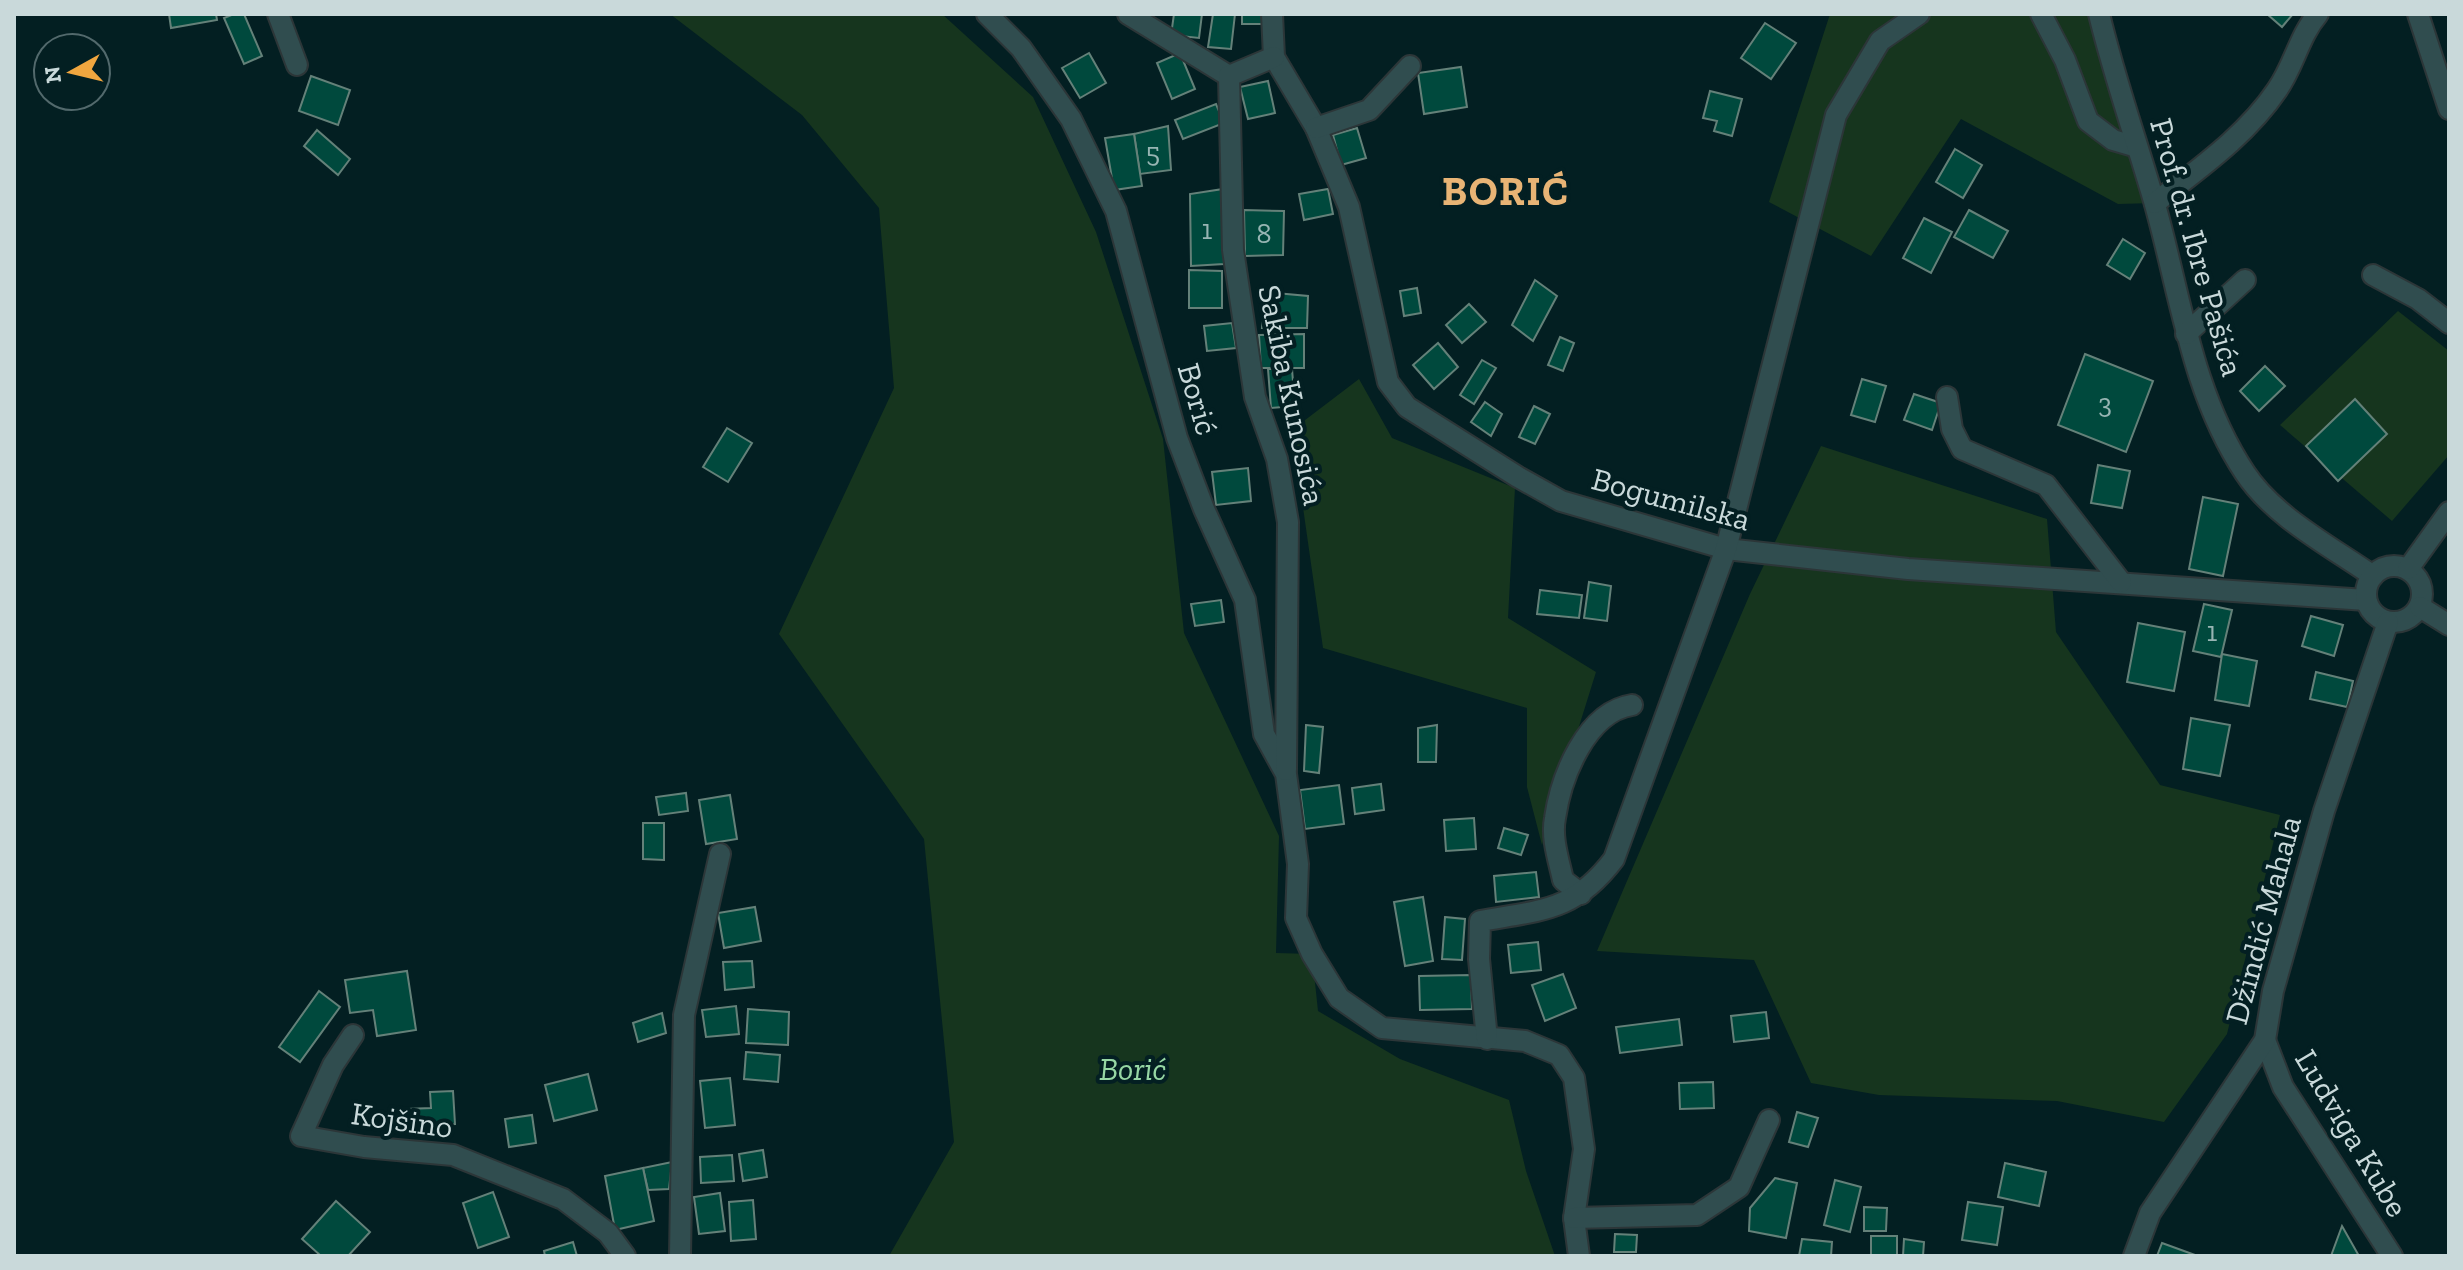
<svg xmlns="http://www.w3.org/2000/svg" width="2463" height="1270" viewBox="0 0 2463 1270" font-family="'Zilla Slab',serif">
<rect width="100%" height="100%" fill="#031f22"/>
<g fill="#16351e">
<polygon points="670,14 942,14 1033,97 1096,232 1163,439 1184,633 1279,836 1276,953 1312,954 1318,1011 1400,1059 1509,1100 1526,1171 1555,1256 889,1256 954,1142 924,839 779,634 894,388 879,208 802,115"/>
<polygon points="1830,14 2099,14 2155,203 2118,204 1961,119 1871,256 1769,202"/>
<polygon points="2398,311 2449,351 2449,455 2392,521 2280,425"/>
<polygon points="1359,379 1392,438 1515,488 1508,618 1596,672 1542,845 1527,787 1527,708 1323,648 1292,430"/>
<polygon points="1821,446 2047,519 2056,632 2160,785 2280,815 2227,1034 2164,1122 2057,1101 1879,1095 1811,1083 1754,960 1597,951 1750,594"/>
</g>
<g fill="#00493d" stroke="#648179" stroke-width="2">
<polygon points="169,14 216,14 217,20 171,28"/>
<polygon points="234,14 244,14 262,56 244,64 224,18"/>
<polygon points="1174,14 1202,14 1199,38 1171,35"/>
<polygon points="1213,14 1235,14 1231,49 1208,47"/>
<rect x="1242" y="14" width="24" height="10"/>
<polygon points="2267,14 2293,14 2282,27"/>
<polygon points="1765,23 1796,43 1771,79 1741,58"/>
<polygon points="1089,53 1106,83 1080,98 1062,68"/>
<polygon points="1180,53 1195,89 1172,99 1157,63"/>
<polygon points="1461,67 1467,107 1424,114 1418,73"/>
<polygon points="311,76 350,90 338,125 299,111"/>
<polygon points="1268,81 1275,113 1248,119 1240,87"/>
<polygon points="1710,91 1742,99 1732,136 1714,131 1717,121 1703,118"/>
<polygon points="1216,104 1224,123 1183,139 1175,120"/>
<polygon points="1168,126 1171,170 1140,174 1134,134"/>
<polygon points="1357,128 1366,158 1341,165 1333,135"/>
<polygon points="317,130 350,159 338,175 304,146"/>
<polygon points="1134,134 1142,186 1114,190 1105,138"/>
<polygon points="1955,149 1982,165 1963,198 1936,182"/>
<polygon points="1223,189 1224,264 1191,266 1190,194"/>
<polygon points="1328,189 1333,214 1304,220 1299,194"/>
<polygon points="1244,210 1284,211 1283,255 1245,256"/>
<polygon points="1969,210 2008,231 1993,258 1954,237"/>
<polygon points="1924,218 1952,232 1931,273 1903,258"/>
<polygon points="2123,239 2145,253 2130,279 2107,265"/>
<polygon points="1189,270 1222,271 1222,308 1189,308"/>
<polygon points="1535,280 1557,296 1533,341 1512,325"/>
<polygon points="1417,288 1421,313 1404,316 1400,291"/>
<polygon points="1265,292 1308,296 1307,328 1262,328"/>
<polygon points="1469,304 1486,322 1462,343 1446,325"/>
<polygon points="1232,323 1236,348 1207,351 1204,326"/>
<polygon points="1304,334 1304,368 1261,368 1259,335"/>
<polygon points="1560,337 1574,343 1563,371 1548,365"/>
<polygon points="1438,343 1458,367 1434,389 1413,365"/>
<polygon points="2085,354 2153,381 2126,452 2058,425"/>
<polygon points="1482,360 1496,368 1474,404 1460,395"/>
<polygon points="2265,366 2285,386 2259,411 2240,391"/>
<polygon points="1268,369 1292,369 1295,406 1271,408"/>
<polygon points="1862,379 1886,386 1875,422 1851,415"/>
<polygon points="1914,394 1941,403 1932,430 1904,420"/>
<polygon points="2355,399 2387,434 2338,481 2306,446"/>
<polygon points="1485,402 1502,414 1491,436 1471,422"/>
<polygon points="1534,406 1550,414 1535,444 1519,437"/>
<polygon points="727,428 752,443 728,482 703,467"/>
<polygon points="2098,465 2130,471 2122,508 2091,503"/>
<polygon points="1248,468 1251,501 1216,505 1212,472"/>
<polygon points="2203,497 2238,504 2223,576 2189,569"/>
<polygon points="1589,582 1611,586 1607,621 1584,618"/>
<polygon points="1540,590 1582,595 1579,618 1537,614"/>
<polygon points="1221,600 1224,622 1195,626 1191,604"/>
<polygon points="2204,604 2232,610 2221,657 2193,651"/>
<polygon points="2311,616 2343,625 2334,656 2302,646"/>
<polygon points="2138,623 2185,632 2174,691 2127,682"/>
<polygon points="2222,654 2257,661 2249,706 2215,700"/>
<polygon points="2316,672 2353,681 2347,707 2310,699"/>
<polygon points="2191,718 2230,725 2220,776 2183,769"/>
<polygon points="1306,725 1323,727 1319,773 1304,771"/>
<polygon points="1437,725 1436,762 1418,762 1418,728"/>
<polygon points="1381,784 1384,810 1355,814 1352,788"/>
<polygon points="1339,785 1344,824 1305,829 1300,790"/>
<polygon points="686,793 688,811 659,815 656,797"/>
<polygon points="730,795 737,839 706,844 699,800"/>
<polygon points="1474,818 1476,849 1446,851 1444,820"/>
<polygon points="643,823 664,823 664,860 643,859"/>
<polygon points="1504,828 1528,835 1521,855 1498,848"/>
<polygon points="1536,872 1539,897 1496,902 1494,876"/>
<polygon points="1423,897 1433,961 1405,966 1394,902"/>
<polygon points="755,907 761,941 724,948 718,913"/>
<polygon points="1445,917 1465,919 1462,960 1442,959"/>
<polygon points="1538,942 1541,970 1511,973 1508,945"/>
<polygon points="752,961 754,987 725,990 723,962"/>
<polygon points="407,971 416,1030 377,1036 373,1010 350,1013 345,980"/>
<polygon points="1563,974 1576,1008 1545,1021 1532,985"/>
<polygon points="1471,975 1472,1009 1420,1010 1419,976"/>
<polygon points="319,991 340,1007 300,1062 279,1047"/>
<polygon points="736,1006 739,1034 706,1037 702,1010"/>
<polygon points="748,1009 789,1012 788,1045 746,1043"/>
<polygon points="1766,1012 1769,1038 1734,1042 1731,1016"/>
<polygon points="662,1013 666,1033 638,1042 633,1023"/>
<polygon points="1679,1019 1682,1045 1620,1053 1616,1027"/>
<polygon points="746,1052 780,1055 778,1082 744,1079"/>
<polygon points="588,1074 597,1110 554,1121 545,1085"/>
<polygon points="730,1078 735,1125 705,1128 700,1081"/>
<polygon points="1713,1082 1714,1108 1680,1109 1679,1083"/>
<polygon points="453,1091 455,1124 407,1127 406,1109 431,1108 430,1092"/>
<polygon points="1797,1112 1818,1118 1808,1147 1789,1142"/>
<polygon points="532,1115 536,1143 509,1147 505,1119"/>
<polygon points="763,1150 767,1177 743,1181 739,1154"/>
<polygon points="732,1155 734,1181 701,1183 700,1157"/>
<polygon points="672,1162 669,1189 648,1190 643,1168"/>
<polygon points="2005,1163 2046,1172 2039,1206 1998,1197"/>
<polygon points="643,1168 654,1221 615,1230 605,1176"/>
<polygon points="1775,1178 1797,1183 1786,1238 1749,1231 1750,1208"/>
<polygon points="1835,1180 1861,1187 1850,1232 1824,1225"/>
<polygon points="493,1192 509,1237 478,1248 463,1203"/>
<polygon points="720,1193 725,1231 699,1234 694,1197"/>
<polygon points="753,1200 756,1239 731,1241 729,1202"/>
<polygon points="336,1201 370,1232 348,1256 321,1256 302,1239"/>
<polygon points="1968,1202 2003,1207 1997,1245 1962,1240"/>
<polygon points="1864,1207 1887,1208 1886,1231 1864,1231"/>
<polygon points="2342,1226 2359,1256 2331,1256"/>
<polygon points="1615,1234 1637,1235 1636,1252 1614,1252"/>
<rect x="1871" y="1236" width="26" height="20"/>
<polygon points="1802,1239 1832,1242 1831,1256 1799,1256"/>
<polygon points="1904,1239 1924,1242 1923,1256 1903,1256"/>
<polygon points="573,1242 577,1256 545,1256 544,1251"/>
<polygon points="2162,1243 2195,1255 2157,1256"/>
</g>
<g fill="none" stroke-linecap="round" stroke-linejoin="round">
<g stroke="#2c3638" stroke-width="24">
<g id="minor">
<polyline points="278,14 297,65"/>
<polyline points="987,14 1021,48 1071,119 1116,211 1177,438 1204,509 1245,600 1264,734 1286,774 1298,864 1296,918 1312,954 1339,998 1382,1028 1525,1041 1559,1055 1574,1078 1584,1149 1574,1218 1579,1256"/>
<polyline points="1128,14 1229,76"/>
<polyline points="1272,14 1274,57 1316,128 1349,207 1388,382 1407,407 1518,477 1561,501 1726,549 1908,569 2366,600"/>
<polyline points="2041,14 2065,60 2088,121 2113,140 2137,147"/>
<path d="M2099,14C2114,77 2136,139 2154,201C2180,292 2191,392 2245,473C2274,517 2330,546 2373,576"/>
<polyline points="2418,14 2449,109"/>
<polyline points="1274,57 1229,76 1233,250 1255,397 1277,459 1288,522 1286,770"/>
<polyline points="1316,128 1369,110 1410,66"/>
<path d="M2155,203C2198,169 2246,136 2277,90C2294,66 2299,36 2318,14"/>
<polyline points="2373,275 2418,299 2449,323"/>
<polyline points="2186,334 2245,280"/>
<polyline points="1947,397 1952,429 1962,449 2046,485 2121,582"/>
<circle cx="2394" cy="594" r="28"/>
<polyline points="2408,569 2449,512"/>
<polyline points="2420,607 2449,625"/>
<path d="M1581,894L1563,880C1559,861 1551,838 1555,818C1561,777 1586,712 1632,705"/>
<polyline points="353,1035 333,1065 301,1136 364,1147 453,1155 563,1199 608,1233 625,1256"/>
<path d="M1487,1039L1479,959L1480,921C1541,910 1574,912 1614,859L1726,549L1836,115L1880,41L1919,14"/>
<polyline points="2265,1040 2283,1087 2392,1256"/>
<polyline points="1574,1218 1697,1215 1739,1187 1769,1120"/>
<polyline points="680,1256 684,1015 720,854"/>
<polyline points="2134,1256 2150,1213 2265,1040 2273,991 2324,811 2388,622"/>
</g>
</g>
<use href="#minor" stroke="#304d4f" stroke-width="20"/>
</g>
<g text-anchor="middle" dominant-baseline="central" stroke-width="8" stroke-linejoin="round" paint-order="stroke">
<g font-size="28" fill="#97b5b3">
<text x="1153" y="152">5</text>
<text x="1207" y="229">1</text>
<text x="1264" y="233">8</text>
<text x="2105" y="403">3</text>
<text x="2212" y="631">1</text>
</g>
<g font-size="32" fill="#c9d9da" stroke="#031f22">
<text transform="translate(2197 247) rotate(74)">Prof. dr. Ibre Pašića</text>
<text transform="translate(1292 395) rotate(78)">Sakiba Kunosića</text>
<text transform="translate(1198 399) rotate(74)">Borić</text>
<text transform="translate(1671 499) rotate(15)">Bogumilska</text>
<text transform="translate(2263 920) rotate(-75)">Džindić Mahala</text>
<text transform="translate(402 1120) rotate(8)">Kojšino</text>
<text transform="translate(2352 1133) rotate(59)">Ludviga Kube</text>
</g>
<g font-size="32" font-style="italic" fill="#96d7a4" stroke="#031f22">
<text x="1133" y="1069">Borić</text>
</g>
<g font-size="40" font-weight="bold" letter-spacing="2" fill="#e8b475" stroke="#031f22">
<text x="1506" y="191">BORIĆ</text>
</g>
</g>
<rect width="2463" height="1270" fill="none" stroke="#c9d9da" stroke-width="32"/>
<g transform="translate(72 72) rotate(262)"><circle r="38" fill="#031f22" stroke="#52696c" stroke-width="2"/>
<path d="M0-6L14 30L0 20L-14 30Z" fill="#f0a63f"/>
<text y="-12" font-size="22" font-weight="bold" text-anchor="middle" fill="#c9d9da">N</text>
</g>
</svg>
